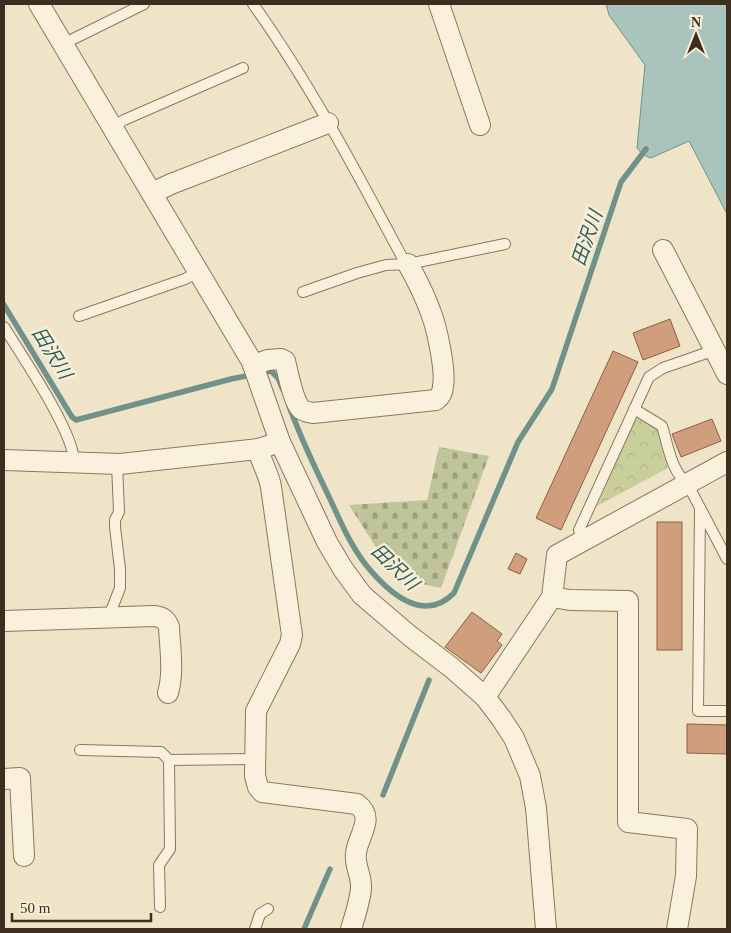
<svg xmlns="http://www.w3.org/2000/svg" width="731" height="933" viewBox="0 0 731 933" font-family="'Times New Roman','Noto Sans JP',serif">
<defs>
<pattern id="forest-crowns" width="20" height="18" patternUnits="userSpaceOnUse" patternTransform="scale(1.25)"><rect width="20" height="18" fill="#c9cf9b"/><path d="M2 6a3 3 0 1 1 6 0M12 15a3 3 0 1 1 6 0" fill="none" stroke="#aeb285"/></pattern>
<pattern id="cemetery-stones" width="16" height="16" patternUnits="userSpaceOnUse" patternTransform="scale(1.25)"><rect width="16" height="16" fill="#bfc49a"/><path d="M2 7V4a2 2 0 0 1 4 0v3zM10 15v-3a2 2 0 0 1 4 0v3z" fill="#9ca07d"/></pattern>
</defs>
<rect width="100%" height="100%" fill="#f0e4c8"/>
<polygon fill="url(#forest-crowns)" points="636,418 659,430 668,468 597,506"/>
<polygon fill="url(#cemetery-stones)" points="439,447 489,456 441,588 409,581 381,555 349,505 427,500"/>
<polygon fill="#a9c4bc" stroke="#6f938a" points="606,4 727,4 727,214 689,141 651,158 643,155 637,148 645,65 609,15"/>
<g fill="none" stroke-linecap="round" stroke-linejoin="round">
<g stroke="#6f938a" stroke-width="5.5">
<polyline points="4,305 72,417 76,420 231,379 271,371 278,378 283,390"/>
<path d="M289,406C301,439 316,470 331,501C341,523 351,546 366,565C387,591 423,625 454,593L518,442L552,389L621,182L646,149"/>
<polyline points="383,795 429,680"/>
<polyline points="304,929 330,869"/>
</g>
</g>
<g fill="#cf9f7d" stroke="#8d5f41">
<polygon points="670,319 680,346 643,360 633,333"/>
<polygon points="613,351 638,362 561,530 536,518"/>
<polygon points="712,419 721,441 681,457 672,434"/>
<rect x="657" y="522" width="25" height="128"/>
<polygon points="516,553 527,559 520,574 508,569"/>
<polygon points="472,612 502,634 497,641 502,645 481,673 445,647"/>
<polygon points="687,724 727,725 727,754 687,753"/>
</g>
<g fill="none" stroke-linecap="round" stroke-linejoin="round">
<g stroke="#8d765c" stroke-width="12">
<g id="lane">
<path d="M253,4C310,84 356,171 402,257L408,264"/>
<polyline points="63,44 144,4"/>
<polyline points="113,127 124,120 243,68"/>
<polyline points="303,292 357,273 386,265 408,264 505,244"/>
<polyline points="79,316 185,279 198,272"/>
<path d="M4,327C22,356 74,432 74,462"/>
<path d="M634,409L662,426C668,445 671,471 687,483L727,559"/>
<polyline points="700,508 698,711 727,711"/>
<polyline points="583,541 579,530 649,377 663,368 715,350"/>
<polyline points="111,618 111,611 120,588 120,569 115,527 115,520 119,512 117,464"/>
<polyline points="80,750 161,752 169,760 254,759"/>
<polyline points="160,907 159,865 170,849 169,760"/>
<polyline points="255,929 260,914 268,909"/>
</g>
</g>
<g stroke="#8d765c" stroke-width="22">
<g id="street">
<polyline points="39,4 252,362 280,442 327,542 343,569 362,595 410,636 452,668 485,697 501,718 514,738 530,776 536,808 546,929"/>
<polyline points="439,4 480,125"/>
<polyline points="152,193 171,184 328,123"/>
<polyline points="663,250 727,374"/>
<path d="M253,365L268,360L281,359L285,361C288,373 293,401 301,409C305,412 309,412 313,413L436,400C441,396 443,392 443,386C446,371 437,328 431,313C425,296 417,280 408,264"/>
<path d="M258,449C261,462 269,474 271,487L292,635L290,644L256,711L255,776L258,787L262,792L357,804C376,818 358,835 356,853C354,865 362,876 361,888C360,901 355,916 351,929"/>
<polyline points="4,460 120,464 258,449 271,445"/>
<polyline points="552,597 570,600 628,601 628,822 687,829 686,876 677,929"/>
<path d="M4,621L154,616C162,617 166,619 169,627C170,649 174,672 168,693"/>
<polyline points="485,697 552,597 557,555 727,462"/>
<polyline points="4,779 20,778 24,856"/>
</g>
</g>
<use href="#lane" stroke="#faf1dc" stroke-width="10"/>
<use href="#street" stroke="#faf1dc" stroke-width="20"/>
</g>
<g text-anchor="middle" dominant-baseline="central" stroke-width="5" stroke-linejoin="round" paint-order="stroke">
<g font-size="19" font-style="italic" fill="#2f5d5a" stroke="#f7eed8">
<text transform="translate(587 238) rotate(-71)">田沢川</text>
<text transform="translate(52 353) rotate(58)">田沢川</text>
<text transform="translate(395 567) rotate(44)">田沢川</text>
</g>
</g>
<rect width="731" height="933" fill="none" stroke="#3d2e20" stroke-width="10"/>
<g transform="translate(696 35)" stroke="#f7eed8" stroke-width="4" paint-order="stroke">
<path d="M0-4L9 19L0 12L-9 19Z" fill="#3d2e20"/>
<text y="-8" font-size="14" font-weight="bold" text-anchor="middle" fill="#3d2e20">N</text>
</g>
<path d="M12 913v8h139v-8" fill="none" stroke="#3d2e20" stroke-width="2.5"/>
<text x="20" y="913" font-size="15" fill="#3d2e20" stroke="#f7eed8" stroke-width="4" paint-order="stroke">50 m</text>
</svg>
